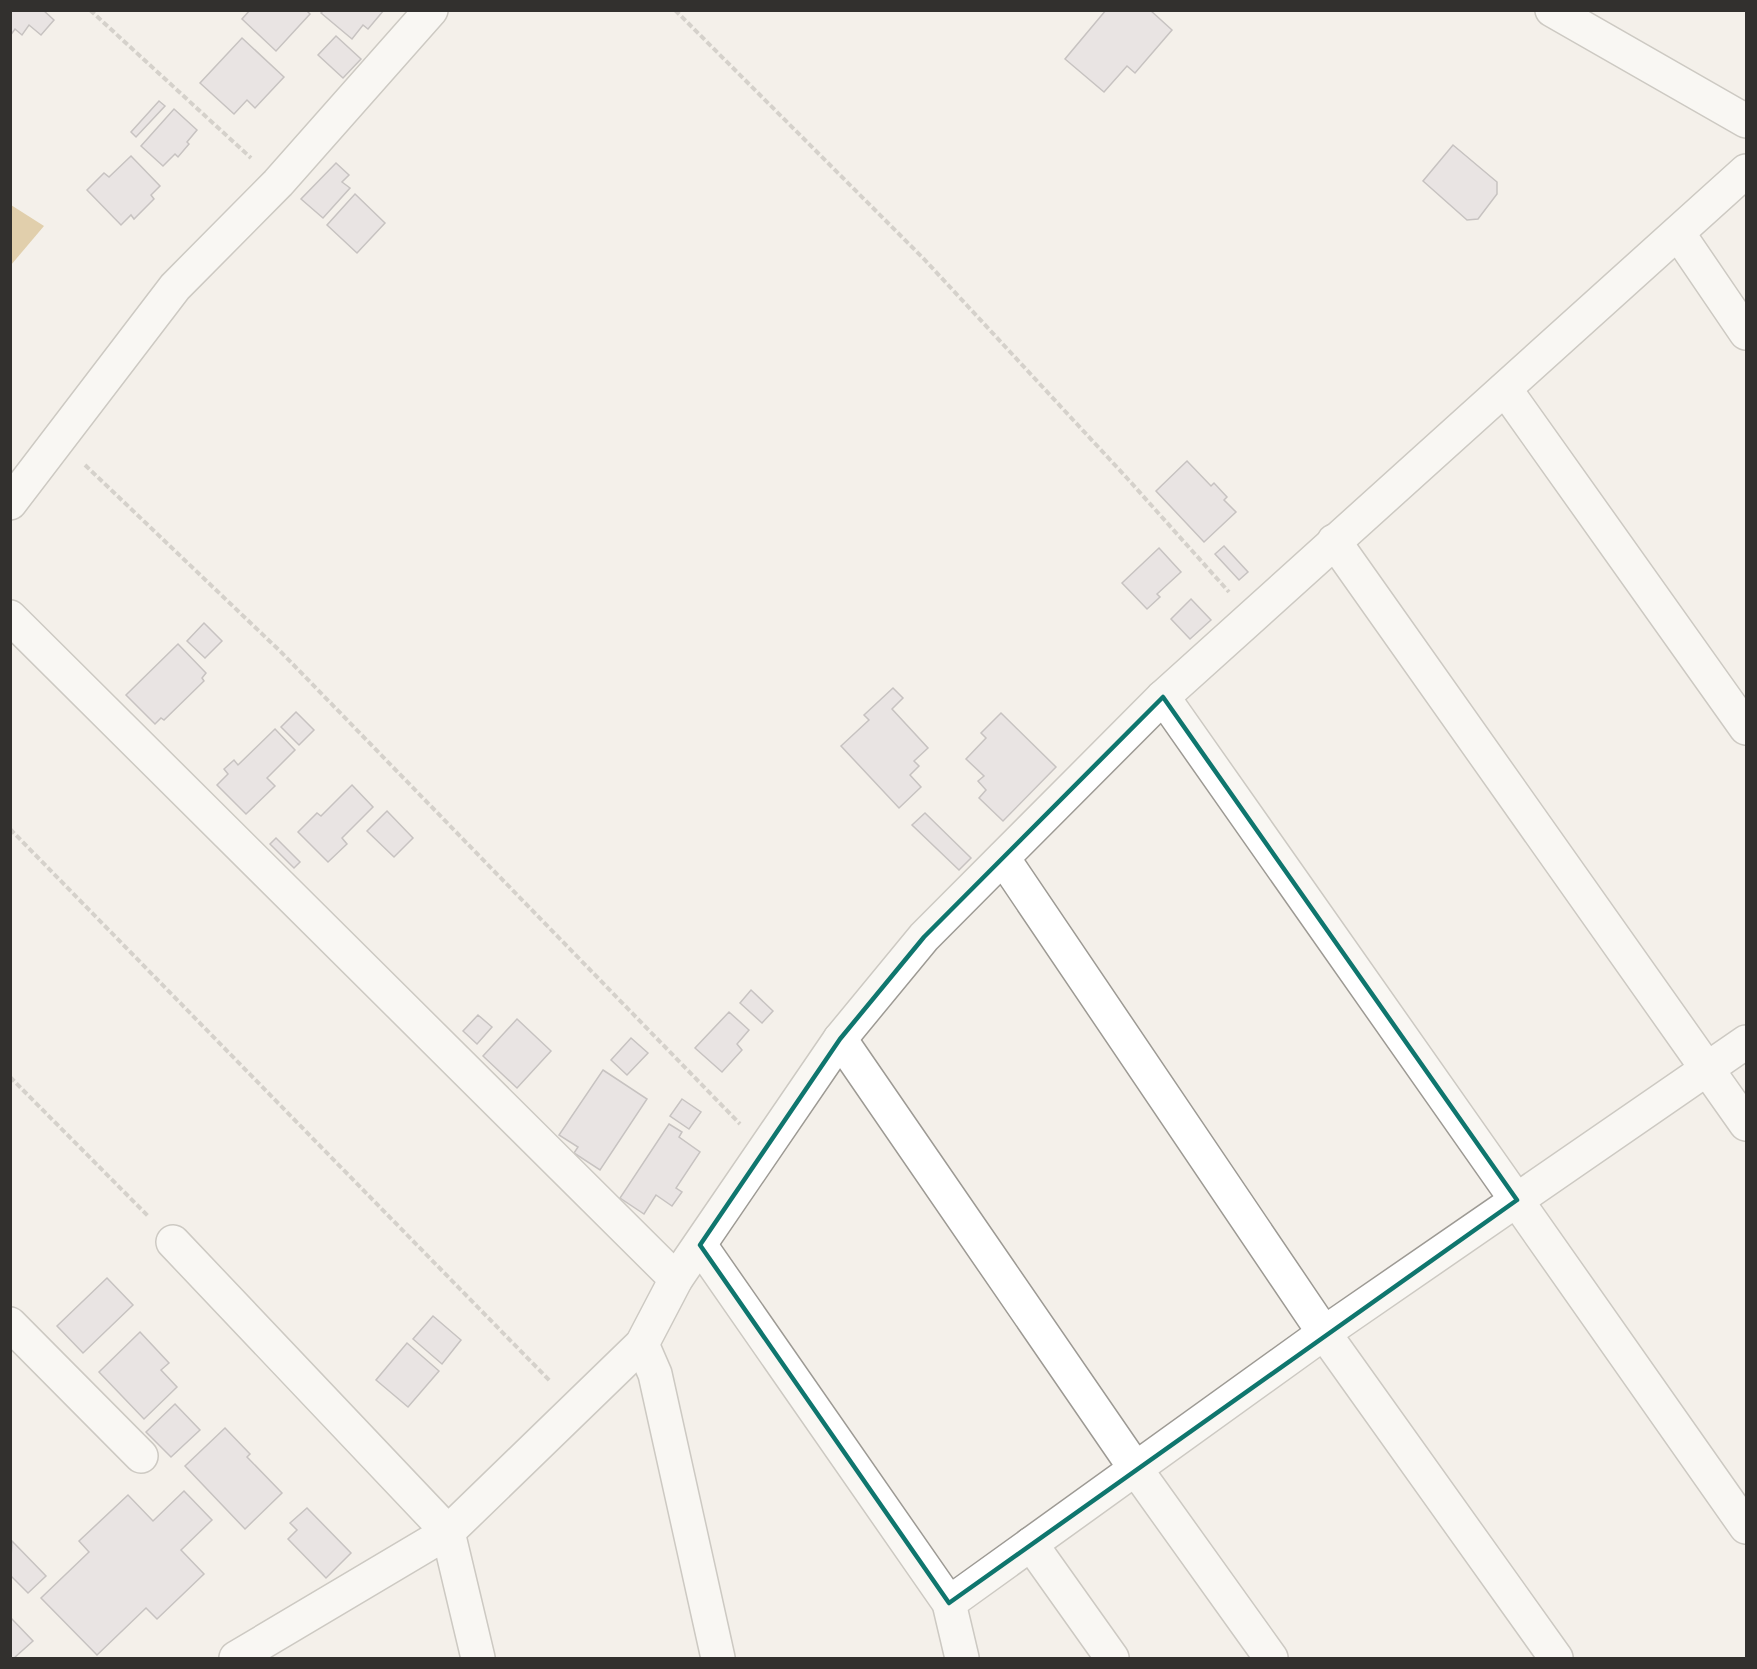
<svg xmlns="http://www.w3.org/2000/svg" width="1757" height="1669" viewBox="0 0 1757 1669" font-family="'IBM Plex Serif',serif">
<rect width="100%" height="100%" fill="#f4f0ea"/>
<polygon fill="#c9a763" points="11,205 44,226 11,265"/>
<g fill="#dbd6dc" stroke="#908b90" stroke-width="1.5">
<polygon points="10,10 43,10 54,20 41,35 29,25 22,35 15,29 10,36"/>
<polygon points="250,10 306,10 310,14 276,51 242,19"/>
<polygon points="324,10 384,10 368,29 363,25 352,39 321,13"/>
<polygon points="1106,10 1150,10 1172,30 1135,73 1127,66 1104,92 1065,59"/>
<polygon points="336,36 361,59 343,78 318,55"/>
<polygon points="242,38 284,77 255,108 247,100 234,114 200,83"/>
<polygon points="159,101 165,106 136,137 131,132"/>
<polygon points="174,109 197,130 187,142 189,144 178,157 175,154 163,166 141,146"/>
<polygon points="1453,145 1497,182 1497,194 1478,219 1467,220 1423,181"/>
<polygon points="131,156 160,186 151,195 154,199 134,219 131,215 121,225 87,190 104,173 109,177"/>
<polygon points="336,163 349,175 342,182 350,188 323,218 301,199"/>
<polygon points="355,194 385,223 357,253 327,225"/>
<polygon points="1187,461 1211,486 1214,483 1227,497 1224,500 1236,512 1204,542 1156,491"/>
<polygon points="1224,546 1248,572 1239,580 1215,554"/>
<polygon points="1159,548 1181,572 1157,594 1160,597 1147,609 1122,583"/>
<polygon points="1191,599 1211,620 1190,639 1171,619"/>
<polygon points="204,623 222,641 205,658 187,641"/>
<polygon points="178,644 206,673 202,678 204,681 164,720 161,718 155,724 126,695"/>
<polygon points="893,688 903,698 892,709 928,748 914,761 919,766 910,775 921,787 899,808 841,746 869,720 864,715"/>
<polygon points="296,712 314,730 299,745 281,727"/>
<polygon points="1001,713 1056,767 1003,821 979,798 986,790 978,781 984,776 966,759 986,738 981,733"/>
<polygon points="275,729 295,750 267,778 275,786 246,814 217,785 228,774 224,769 234,760 238,765"/>
<polygon points="352,785 373,807 342,838 347,844 328,862 298,832 317,813 321,816"/>
<polygon points="387,811 413,838 394,857 367,831"/>
<polygon points="925,813 971,858 959,870 912,825"/>
<polygon points="276,838 300,862 294,868 270,844"/>
<polygon points="751,990 773,1011 762,1023 740,1003"/>
<polygon points="729,1012 749,1030 737,1044 742,1050 722,1072 695,1048"/>
<polygon points="478,1015 492,1027 477,1044 463,1031"/>
<polygon points="517,1019 551,1051 517,1088 483,1056"/>
<polygon points="631,1038 648,1053 627,1075 611,1060"/>
<polygon points="603,1070 647,1099 600,1170 574,1153 578,1147 559,1135"/>
<polygon points="682,1099 701,1112 689,1129 670,1116"/>
<polygon points="669,1124 682,1132 679,1137 700,1152 676,1188 682,1192 672,1206 656,1195 644,1214 620,1198"/>
<polygon points="107,1278 133,1305 83,1353 57,1326"/>
<polygon points="433,1316 461,1340 442,1364 413,1339"/>
<polygon points="140,1332 169,1363 161,1370 177,1387 144,1419 99,1372"/>
<polygon points="407,1343 439,1371 408,1407 376,1380"/>
<polygon points="175,1404 200,1430 171,1457 146,1432"/>
<polygon points="225,1428 250,1454 247,1457 282,1493 245,1529 185,1466"/>
<polygon points="184,1491 212,1520 181,1550 204,1574 157,1619 146,1608 97,1655 41,1598 89,1552 79,1541 128,1495 153,1521"/>
<polygon points="307,1508 351,1553 326,1578 288,1539 297,1530 290,1523"/>
<polygon points="12,1541 46,1576 28,1593 10,1575"/>
<polygon points="10,1617 33,1641 14,1658 10,1658"/>
</g>
<g fill="none" stroke-linecap="round" stroke-linejoin="round">
<g stroke="#9d9a94" stroke-width="36">
<g id="street">
<polyline points="1552,10 1746,121"/>
<polyline points="1678,233 1746,333"/>
<polyline points="1505,389 1746,728"/>
<polyline points="10,503 175,287 278,183 431,10"/>
<polyline points="1334,541 1746,1124"/>
<polyline points="10,617 676,1279"/>
<polyline points="1163,697 1746,1527"/>
<polyline points="1003,858 1324,1333 1556,1658"/>
<polyline points="840,1039 1135,1468 1271,1658"/>
<polyline points="173,1242 448,1532 478,1658"/>
<polyline points="700,1245 949,1603 962,1658"/>
<polyline points="10,1324 141,1456"/>
<polyline points="642,1344 655,1374 718,1658"/>
<polyline points="1031,1544 1112,1658"/>
<polyline points="949,1603 1324,1333 1746,1042"/>
<polyline points="236,1658 448,1532 642,1344 676,1279 840,1039 924,937 1163,697 1746,171"/>
</g>
</g>
<g stroke="#afaca7" stroke-width="4" stroke-dasharray="6 3" stroke-linecap="butt">
<polyline points="90,10 251,158"/>
<polyline points="675,10 924,259 1126,477 1229,592"/>
<polyline points="85,465 281,652 740,1124"/>
<polyline points="10,829 551,1382"/>
<polyline points="10,1077 149,1217"/>
</g>
<use href="#street" stroke="#fff" stroke-width="33"/>
</g>
<path d="M0 0H1757V1669H0ZM1163,697L1517,1200L949,1603L700,1245L840,1039L924,937Z" fill="#f4f0ea" fill-opacity=".55" fill-rule="evenodd"/>
<path fill="none" stroke="#0f766e" stroke-width="4.5" stroke-linejoin="round" d="M1163,697L1517,1200L949,1603L700,1245L840,1039L924,937Z"/>
<rect width="1757" height="1669" fill="none" stroke="#32302e" stroke-width="24"/>
</svg>
